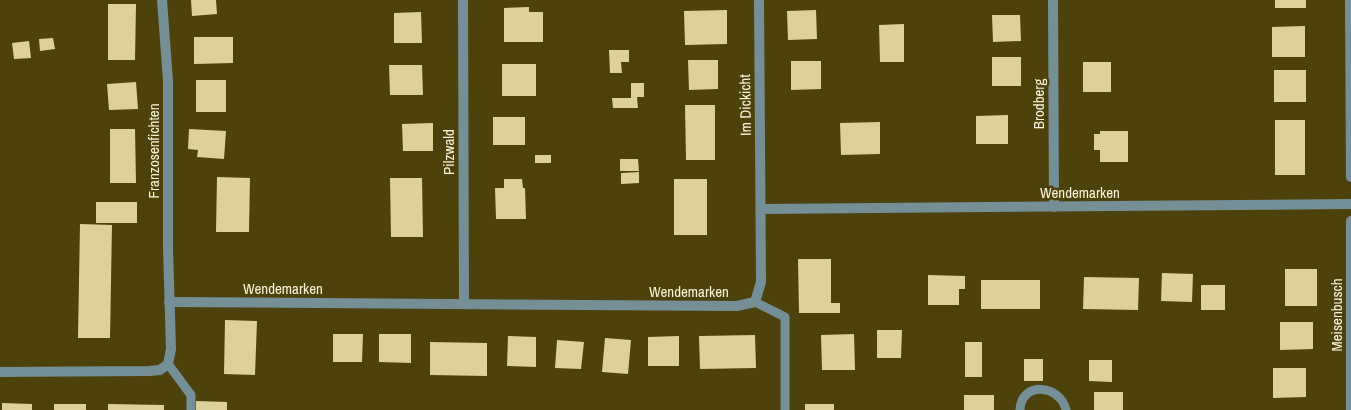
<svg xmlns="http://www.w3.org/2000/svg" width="1351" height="410" viewBox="0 0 1351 410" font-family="'Archivo Narrow',sans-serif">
<rect width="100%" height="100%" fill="#4d420c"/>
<g fill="#ddd19b">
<polygon points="191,0 216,0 217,14 192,16"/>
<rect x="1275" y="0" width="31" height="8"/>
<polygon points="108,4 136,4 135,60 108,60"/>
<polygon points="529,7 529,12 543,12 543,42 504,42 504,8"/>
<polygon points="727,10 727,44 685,45 684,11"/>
<polygon points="816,10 817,39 788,40 787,11"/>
<polygon points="421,12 422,43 394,43 394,13"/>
<polygon points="992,15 1020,15 1021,41 993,42"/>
<polygon points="904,24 904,62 880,62 879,25"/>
<polygon points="1305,26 1305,57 1272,57 1272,27"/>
<polygon points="194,37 233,37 233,63 194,64"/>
<polygon points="53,38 55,49 40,51 39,39"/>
<polygon points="29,41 31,58 14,59 12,43"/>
<polygon points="609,50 629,50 629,62 621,62 622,73 610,73"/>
<rect x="992" y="57" width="29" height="29"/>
<polygon points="688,60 718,60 718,89 689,90"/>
<polygon points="791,61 821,61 821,89 791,90"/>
<rect x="1083" y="62" width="28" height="30"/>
<rect x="502" y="64" width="34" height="32"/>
<polygon points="389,65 422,65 423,95 390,95"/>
<rect x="1274" y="70" width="32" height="32"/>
<rect x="196" y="80" width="30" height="32"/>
<polygon points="136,82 138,109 109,110 107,84"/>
<polygon points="631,83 644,83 644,97 637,97 638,108 613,108 612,98 631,98"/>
<polygon points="685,105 715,105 715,160 686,160"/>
<polygon points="1008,115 1008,144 976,144 976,116"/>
<rect x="493" y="117" width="32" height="28"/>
<rect x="1275" y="120" width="30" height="55"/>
<polygon points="880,122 880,154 841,155 840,123"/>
<polygon points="433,123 433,151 403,151 402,124"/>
<polygon points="110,129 135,129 136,183 110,183"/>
<polygon points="189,129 226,131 224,159 197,157 198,150 188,149"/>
<polygon points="1100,131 1128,131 1128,162 1100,162 1100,150 1094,150 1094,134 1100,134"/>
<rect x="535" y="155" width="16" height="8"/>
<polygon points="620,159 638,159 639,171 620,171"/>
<polygon points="639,172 639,183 621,184 621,173"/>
<polygon points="217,177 250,178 249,232 216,232"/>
<polygon points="390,178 422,178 423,237 391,237"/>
<polygon points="504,179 522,179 523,188 525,188 526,219 496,219 495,188 504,188"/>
<rect x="674" y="179" width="33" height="56"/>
<rect x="96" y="202" width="41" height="21"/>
<polygon points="80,224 112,225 110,338 78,338"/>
<polygon points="798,259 831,259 831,303 840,303 840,313 799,313"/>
<rect x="1285" y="269" width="32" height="37"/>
<polygon points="1162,273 1193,274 1192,302 1161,301"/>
<polygon points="928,275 965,276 965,289 959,289 959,305 928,305"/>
<polygon points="1084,277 1139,278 1138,310 1083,309"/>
<rect x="981" y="280" width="59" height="29"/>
<rect x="1201" y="285" width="24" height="25"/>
<polygon points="225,320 257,321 255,375 224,374"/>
<polygon points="1280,322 1313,322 1313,349 1280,350"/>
<polygon points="877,330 902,330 901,358 877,358"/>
<polygon points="333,334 363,334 362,362 333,362"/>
<polygon points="379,334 411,334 411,363 379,362"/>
<polygon points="854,334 855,370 822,370 821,335"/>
<polygon points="755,335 756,368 700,369 699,336"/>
<polygon points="508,336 536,337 536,367 507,366"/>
<polygon points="679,336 679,366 648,366 648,337"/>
<polygon points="605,338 631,340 628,374 602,372"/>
<polygon points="557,340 584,342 581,369 555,368"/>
<polygon points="430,342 487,343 487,376 430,375"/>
<rect x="965" y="342" width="17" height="35"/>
<rect x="1024" y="359" width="19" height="22"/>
<polygon points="1089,360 1112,360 1112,382 1089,381"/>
<polygon points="1273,368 1306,368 1306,397 1273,398"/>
<rect x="1094" y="392" width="29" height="18"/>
<rect x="964" y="395" width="30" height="15"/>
<polygon points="196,401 227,402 227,410 196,410"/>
<polygon points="2,403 32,404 32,410 2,410"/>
<rect x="54" y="404" width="32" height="6"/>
<polygon points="108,404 164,405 164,410 108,410"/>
<rect x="805" y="404" width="29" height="6"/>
</g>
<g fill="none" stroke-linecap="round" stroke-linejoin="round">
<g stroke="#758f97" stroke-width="9">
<polyline points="755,302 785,317 785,410"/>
<polyline points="168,364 191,395 191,410"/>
<path d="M1020,410C1021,381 1060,384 1066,410"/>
</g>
<g stroke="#758f97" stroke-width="10">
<polyline points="463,0 464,304"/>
<polyline points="1053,0 1054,207"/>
<polyline points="1350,0 1351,177"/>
<polyline points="761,209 1351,204"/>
<polyline points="169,302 737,306 755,302 761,282 759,0"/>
<polyline points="0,372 149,371 160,370 168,364 171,349 168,248 168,81 162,0"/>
<polyline points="1351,410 1351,221"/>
</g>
</g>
<g text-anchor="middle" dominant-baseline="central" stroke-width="5" stroke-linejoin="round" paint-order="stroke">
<g font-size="15" fill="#f9f3d8" stroke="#4d420c">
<text transform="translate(1038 104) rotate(-90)">Brodberg</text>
<text transform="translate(745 105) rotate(-91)">Im Dickicht</text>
<text transform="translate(153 151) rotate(-90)">Franzosenfichten</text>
<text transform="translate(448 152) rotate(-90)">Pilzwald</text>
<text x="1080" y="192">Wendemarken</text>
<text x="283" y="288">Wendemarken</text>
<text x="689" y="291">Wendemarken</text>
<text transform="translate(1336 315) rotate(-90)">Meisenbusch</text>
</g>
</g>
</svg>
